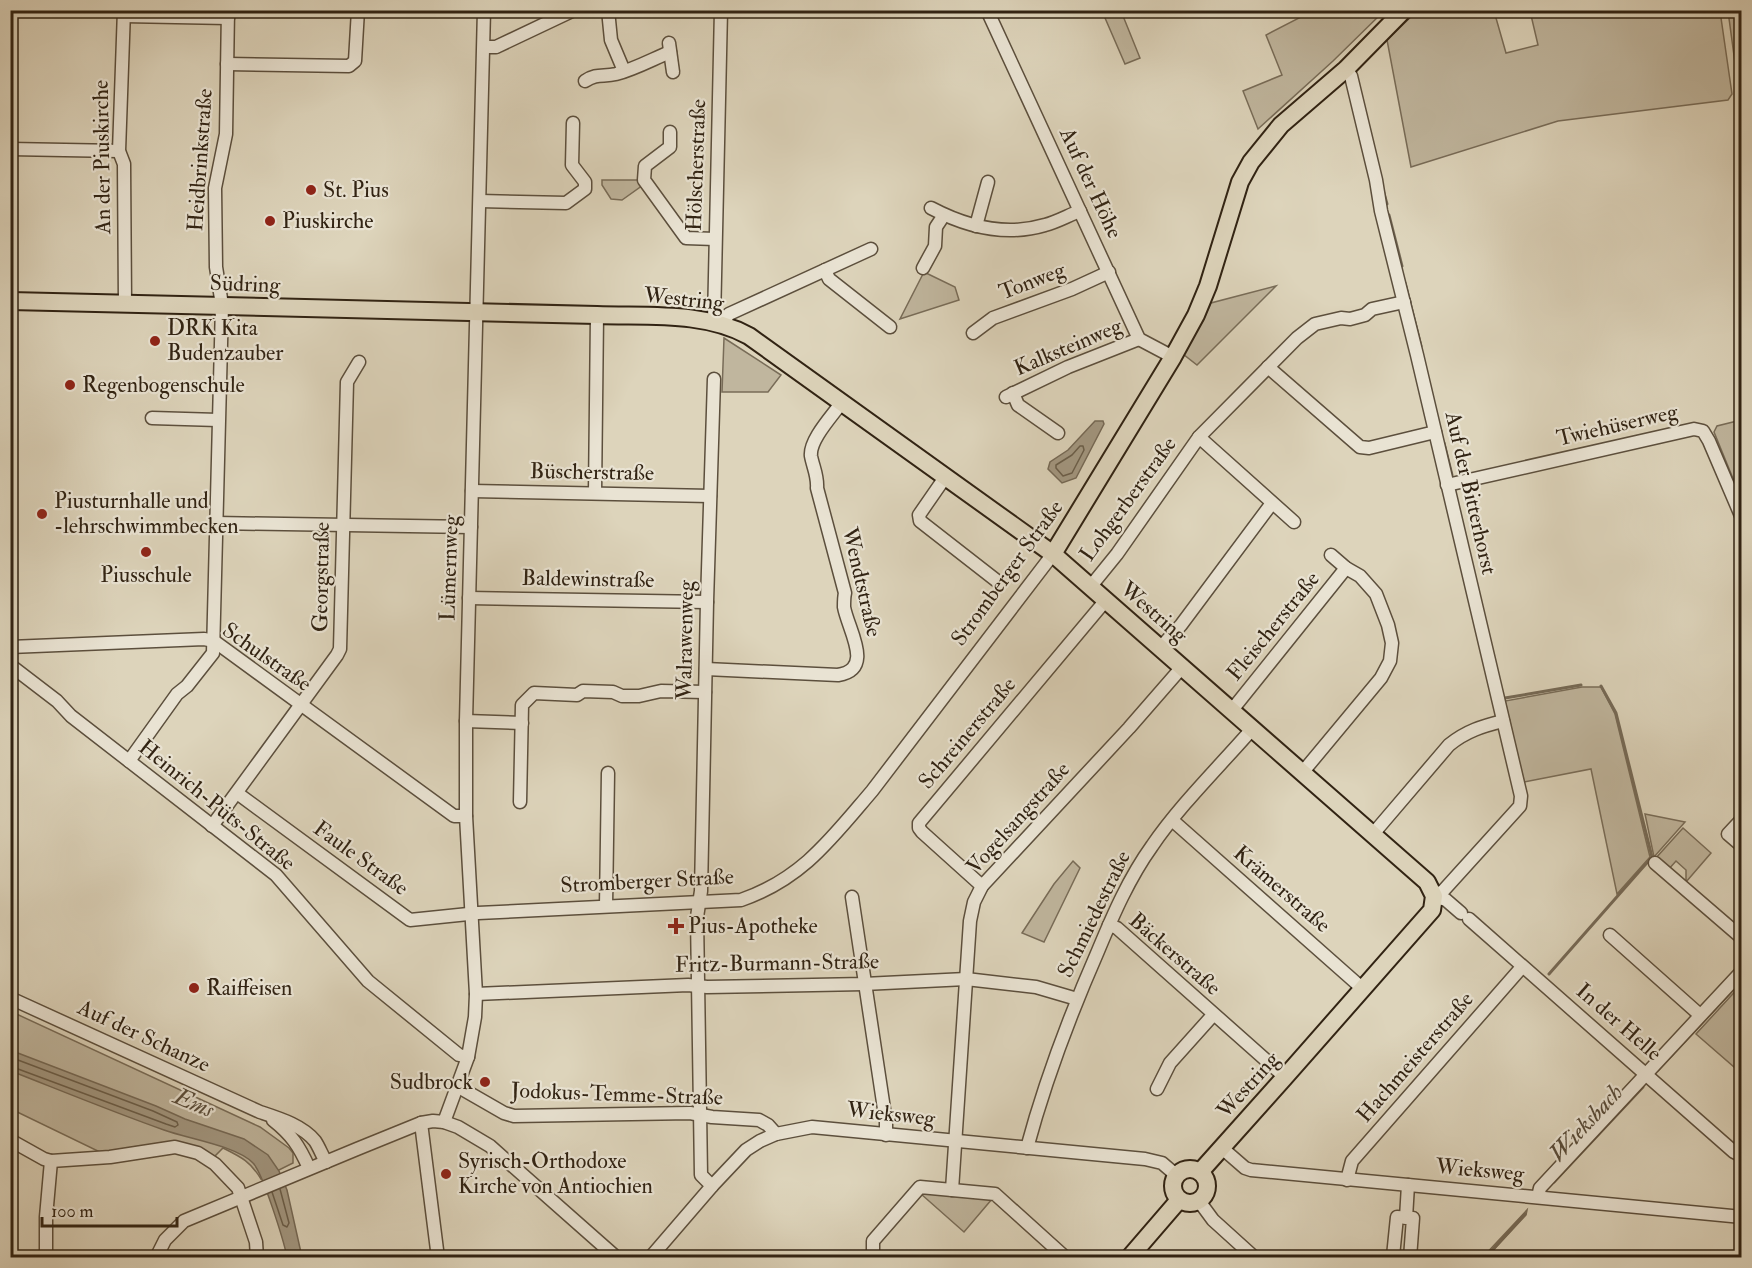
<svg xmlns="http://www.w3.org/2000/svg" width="1752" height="1268" viewBox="0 0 1752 1268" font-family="'IM FELL Double Pica',serif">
<rect width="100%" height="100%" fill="#ddd4bb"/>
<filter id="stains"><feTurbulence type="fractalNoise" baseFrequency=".00333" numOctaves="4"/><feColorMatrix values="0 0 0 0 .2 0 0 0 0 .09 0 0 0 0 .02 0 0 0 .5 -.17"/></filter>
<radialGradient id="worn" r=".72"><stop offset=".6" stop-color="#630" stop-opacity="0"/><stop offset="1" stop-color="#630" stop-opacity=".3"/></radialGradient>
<g fill="#c0b69e" stroke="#786c58" stroke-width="1.5">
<polygon points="1102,11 1121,11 1140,58 1125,64"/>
<polygon points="1298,11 1384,11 1333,61 1258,129 1243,91 1282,75 1266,35 1301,17"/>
<polygon points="1417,11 1494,11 1506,53 1538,45 1530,11 1720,11 1732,94 1728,100 1558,121 1411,167 1387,40"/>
<polygon points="1728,11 1741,11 1741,100 1740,100"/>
<polygon points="602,180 640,180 643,185 622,200 611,199 602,185"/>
<polygon points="924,272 955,287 959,300 900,319"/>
<polygon points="1276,286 1197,365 1183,354 1203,321 1211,303"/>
<polygon points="724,338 781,375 768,392 722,392"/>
<polygon points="1741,420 1742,420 1741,498 1714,432 1717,426"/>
<polygon points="1582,687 1601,687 1615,714 1650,857 1617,894 1591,769 1524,782 1505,701"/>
<polygon points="1645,814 1685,822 1654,857"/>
<polygon points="1683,828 1711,853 1686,882 1686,870 1676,861 1668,870 1655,859"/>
<polygon points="1073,861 1080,868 1044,942 1022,933 1054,884"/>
<polygon points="1741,985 1741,1073 1696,1034"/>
<path d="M10,1011L260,1127L289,1148L293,1153V1163L261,1179C250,1161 241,1157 223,1148L212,1159L198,1151L106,1155L11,1109Z"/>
<polygon points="925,1192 992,1199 964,1232 921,1194"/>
<polygon points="1527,1210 1526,1215 1487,1257 1483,1257"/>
</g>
<g fill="#a39882" stroke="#756956" stroke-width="1.5">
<polygon points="1095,421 1103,421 1104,424 1076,478 1062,483 1048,469 1050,462 1068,450"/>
<path d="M10,1050L156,1106L185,1119L244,1139L268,1155L279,1171L287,1190L302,1257H287C284,1242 263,1173 253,1163C237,1146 189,1139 164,1130C113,1112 62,1091 11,1071Z"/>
</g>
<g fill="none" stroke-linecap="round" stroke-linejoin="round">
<g stroke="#6a5e4a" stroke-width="1.5">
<polygon points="1080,446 1083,446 1084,450 1072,473 1063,476 1056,468 1056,465 1072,455"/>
<polyline points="10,1057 153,1111 177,1122 178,1125 175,1127 166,1124 10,1066"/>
<polyline points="272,1192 283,1225 287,1227 289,1223 280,1189"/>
</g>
<g stroke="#756956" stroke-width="3">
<polyline points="1383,190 1387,204"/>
<polyline points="1389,215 1402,266"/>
<polyline points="1405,283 1421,346"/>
<polyline points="1444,443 1452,475"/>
<polyline points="1505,698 1581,685"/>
<polyline points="1549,974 1652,857 1616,713 1601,686"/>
<polyline points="1658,1070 1742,980"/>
<polyline points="1554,1182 1643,1087"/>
<polyline points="1485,1258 1525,1214"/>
</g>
<g stroke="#5c4f3d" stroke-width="15">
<g id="minor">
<polyline points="124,10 119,151 124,164 125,303"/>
<polyline points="608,10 611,40 624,71"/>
<polyline points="987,10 1139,339 1173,357"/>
<polyline points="124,16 228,18"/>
<polyline points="669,43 673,72"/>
<polyline points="484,47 496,47 574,10"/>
<polyline points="227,64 349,66 355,61 358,10"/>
<polyline points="1346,69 1351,76 1376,180 1381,211 1417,355 1521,796 1520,806 1443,891 1434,896"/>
<path d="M585,81C597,73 603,77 616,74C635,69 653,59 670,52"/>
<polyline points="670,132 670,147 645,166 644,180 686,238 715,239"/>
<polyline points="10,149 119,151"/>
<polyline points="480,201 566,203 585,189 585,182 572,165 573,123"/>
<path d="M931,208C967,227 1005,237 1045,225C1057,222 1069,215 1080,211"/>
<polyline points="976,226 988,182"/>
<polyline points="923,268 935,246 936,227 944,215"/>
<polyline points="825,270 829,279 890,327"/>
<polyline points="714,321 721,10"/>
<polyline points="722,323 729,314 871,249"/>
<polyline points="973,333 993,318 1072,289 1109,272"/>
<polyline points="1268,367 1360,447 1369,448 1435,432"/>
<polyline points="1013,393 1018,405 1058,433"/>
<polyline points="1006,397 1068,367 1139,339"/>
<polyline points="152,418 218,420"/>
<polyline points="1199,437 1294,522"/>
<polyline points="946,476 919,515 920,521 997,581"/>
<polyline points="1447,485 1694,429 1703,431 1709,441 1742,518"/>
<polyline points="472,491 710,496"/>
<polyline points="595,493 597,315"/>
<polyline points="216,523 471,527"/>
<polyline points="1091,586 1117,554 1199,437 1297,338 1315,324 1341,318 1350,319 1365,315 1372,309 1404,302"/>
<polyline points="469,598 707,602"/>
<polyline points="10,647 204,639 214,641 454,816 466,816"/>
<polyline points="1161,647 1181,625 1272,503"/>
<polyline points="10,665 57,701 71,716 276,875 368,981 459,1055 468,1057"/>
<path d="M706,669L838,675C875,669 848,630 844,607C844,603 844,597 845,593L817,488C818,476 813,467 811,456C809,440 833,415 842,402"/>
<polyline points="1232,710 1346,568"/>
<polyline points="466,721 522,723"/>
<polyline points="129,761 177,694 187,686 213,653 222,305 216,267 215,188 226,134 228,10"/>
<polyline points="1302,773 1381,678 1390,661 1392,643 1388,625 1376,594 1360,576 1346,568 1331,555"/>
<path d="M237,793L410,920L478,913L741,900C802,879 831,839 872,791L1053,554"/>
<polyline points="520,802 522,705 534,693 577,695 583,691 613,692 622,696 639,696 661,691 705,692"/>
<polyline points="1742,819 1728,834 1742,846"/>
<polyline points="1172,820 1363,989"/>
<polyline points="212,826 337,655 340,649 347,382 359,362"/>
<path d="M1373,834L1449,745C1466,731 1483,726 1503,721"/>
<polyline points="1655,863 1742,938"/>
<polyline points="982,886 922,832 919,828 919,823 1106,600"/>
<polyline points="1434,896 1446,900 1461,913"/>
<polyline points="852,897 886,1122 886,1135"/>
<polyline points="606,906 608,773"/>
<polyline points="1469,919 1734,1152 1742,1156"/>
<polyline points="1109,925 1117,928 1285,1077"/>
<polyline points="1610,935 1700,1015"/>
<polyline points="476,994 688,985 707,987 864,984 966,979 1036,987 1077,999"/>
<path d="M10,998L260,1112C278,1118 302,1125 315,1141C319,1147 322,1155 326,1162"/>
<polyline points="457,1086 504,1113 514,1116 690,1113 712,1117 759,1120 768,1125 776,1134"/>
<polyline points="1157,1089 1170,1063 1213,1015"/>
<path d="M273,1120C292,1135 299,1146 309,1168"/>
<polyline points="444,1122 468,1057 475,1017 476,994 466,816 466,721 484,10"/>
<polyline points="421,1123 438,1258"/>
<polyline points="10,1140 44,1159 51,1161 110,1157 175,1147 198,1153 215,1164 238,1188 256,1242 257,1258"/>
<path d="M1027,1148C1045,1081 1070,1015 1098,951C1113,915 1129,878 1152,846C1180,805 1220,766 1253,728"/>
<polyline points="1222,1148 1245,1168 1251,1170 1742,1217"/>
<polyline points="1347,1180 1352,1161 1522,967"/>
<polyline points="712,1186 701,1175 697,917 701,891 707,602 714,379"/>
<polyline points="952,1190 970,921 974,902 982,886 1129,728 1183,666"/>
<polyline points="1538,1197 1540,1188 1742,971"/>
<polyline points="1199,1201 1213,1220 1255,1258"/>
<polyline points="1406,1218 1408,1185"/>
<polyline points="46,1258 46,1217 51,1161"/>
<polyline points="156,1258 165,1240 184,1221 357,1149 421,1123 433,1121 444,1122 458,1127 490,1146 617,1258"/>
<polyline points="650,1258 712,1186 746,1150 760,1141 776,1134 812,1127 1145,1159 1162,1163 1176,1175"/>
<polyline points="873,1258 873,1241 920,1187 995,1194 1066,1258"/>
<polyline points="1406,1258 1393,1256 1397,1217 1413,1218 1410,1258"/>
</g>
</g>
<g stroke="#312313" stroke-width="20">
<g id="major">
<path d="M10,301L597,315C647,317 704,311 749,336L1053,554L1427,882L1434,896L1432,910L1285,1077L1200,1172"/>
<polyline points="1053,554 1173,357 1196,315 1208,286 1240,182 1251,162 1281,125 1346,69 1404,10"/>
<circle cx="1190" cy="1186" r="17"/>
<polyline points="1129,1258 1179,1200"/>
</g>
</g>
<use href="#minor" stroke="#e9e3d3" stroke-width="12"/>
<use href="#major" stroke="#ddd4bb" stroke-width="16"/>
</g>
<g fill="#8f2418" stroke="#e9e3d3" stroke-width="2">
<circle cx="311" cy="190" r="6"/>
<circle cx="270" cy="221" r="6"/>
<circle cx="155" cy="341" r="6"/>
<circle cx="70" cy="385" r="6"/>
<circle cx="42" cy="514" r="6"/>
<circle cx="146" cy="552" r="6"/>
<path d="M673 917h6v6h6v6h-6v6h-6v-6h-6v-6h6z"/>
<circle cx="194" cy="988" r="6"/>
<circle cx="485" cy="1082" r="6"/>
<circle cx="446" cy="1174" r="6"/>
</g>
<g text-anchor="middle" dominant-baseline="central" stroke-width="4.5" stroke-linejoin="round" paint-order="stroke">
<g font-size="22" fill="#312313" stroke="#e9e3d3">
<text transform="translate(102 157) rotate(-91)">An der Piuskirche</text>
<text transform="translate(200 160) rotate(-86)">Heidbrinkstraße</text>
<text transform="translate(696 165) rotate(-88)">Hölscherstraße</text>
<text transform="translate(1091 183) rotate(65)">Auf der Höhe</text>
<text transform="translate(1032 281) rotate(-21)">Tonweg</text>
<text transform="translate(245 284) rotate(2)">Südring</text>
<text transform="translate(684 299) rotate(6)">Westring</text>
<text transform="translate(1068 347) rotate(-23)">Kalksteinweg</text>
<text transform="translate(1617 425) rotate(-13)">Twiehüserweg</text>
<text transform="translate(592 472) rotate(1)">Büscherstraße</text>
<text transform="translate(1471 493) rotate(77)">Auf der Bitterhorst</text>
<text transform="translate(1128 499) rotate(-54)">Lohgerberstraße</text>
<text transform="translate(449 568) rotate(-88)">Lümernweg</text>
<text transform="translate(1007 573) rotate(-54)">Stromberger Straße</text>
<text transform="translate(321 577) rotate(-89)">Georgstraße</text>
<text transform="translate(588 579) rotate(1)">Baldewinstraße</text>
<text transform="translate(862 582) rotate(77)">Wendtstraße</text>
<text transform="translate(1154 612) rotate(41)">Westring</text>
<text transform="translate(1273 626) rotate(-51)">Fleischerstraße</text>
<text transform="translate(685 640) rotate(-89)">Walrawenweg</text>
<text transform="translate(267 657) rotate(35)">Schulstraße</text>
<text transform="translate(967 733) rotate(-50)">Schreinerstraße</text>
<text transform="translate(217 805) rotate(39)">Heinrich-Püts-Straße</text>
<text transform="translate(1018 818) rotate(-48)">Vogelsangstraße</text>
<text transform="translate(361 858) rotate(36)">Faule Straße</text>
<text transform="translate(647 881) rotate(-3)">Stromberger Straße</text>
<text transform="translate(1282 889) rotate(41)">Krämerstraße</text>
<text transform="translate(1094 914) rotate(-64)">Schmiedestraße</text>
<text transform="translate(1175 954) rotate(41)">Bäckerstraße</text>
<text transform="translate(777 963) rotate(-1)">Fritz-Burmann-Straße</text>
<text transform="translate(1619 1022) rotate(41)">In der Helle</text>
<text transform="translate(144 1036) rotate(25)">Auf der Schanze</text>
<text transform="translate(1415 1057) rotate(-49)">Hachmeisterstraße</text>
<text transform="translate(1248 1085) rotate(-48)">Westring</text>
<text transform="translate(617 1094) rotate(2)">Jodokus-Temme-Straße</text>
<text transform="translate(891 1114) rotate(6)">Wieksweg</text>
<text transform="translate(1480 1170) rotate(5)">Wieksweg</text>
</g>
<g font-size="22" fill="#312313" stroke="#e9e3d3" text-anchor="start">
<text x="323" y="190">St. Pius</text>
<text x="282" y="221">Piuskirche</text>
<text x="167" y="328">DRK Kita<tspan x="167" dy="25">Budenzauber</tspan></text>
<text x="82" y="385">Regenbogenschule</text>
<text x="54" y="501">Piusturnhalle und<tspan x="54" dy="25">-lehrschwimmbecken</tspan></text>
<text x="146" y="575" text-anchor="middle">Piusschule</text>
<text x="688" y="926">Pius-Apotheke</text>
<text x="206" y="988">Raiffeisen</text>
<text x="473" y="1082" text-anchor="end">Sudbrock</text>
<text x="458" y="1161">Syrisch-Orthodoxe<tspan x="458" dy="25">Kirche von Antiochien</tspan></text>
</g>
<g font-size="24" font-style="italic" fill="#594c3a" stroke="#e9e3d3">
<text transform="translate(194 1103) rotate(23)">Ems</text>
<text transform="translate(1586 1123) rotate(-47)">Wieksbach</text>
</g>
</g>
<rect width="1752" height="1268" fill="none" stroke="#ddd4bb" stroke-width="36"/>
<rect x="12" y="12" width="1728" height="1244" fill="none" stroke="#312313" stroke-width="3"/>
<rect x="18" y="18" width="1716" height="1232" fill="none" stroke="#312313" stroke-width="1.5"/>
<path d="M42 1217v9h135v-9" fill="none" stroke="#312313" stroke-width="3"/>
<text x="51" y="1217" font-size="18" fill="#312313" stroke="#e9e3d3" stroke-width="4.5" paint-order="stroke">100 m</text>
<rect width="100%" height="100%" filter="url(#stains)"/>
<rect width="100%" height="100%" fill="url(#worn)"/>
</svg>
